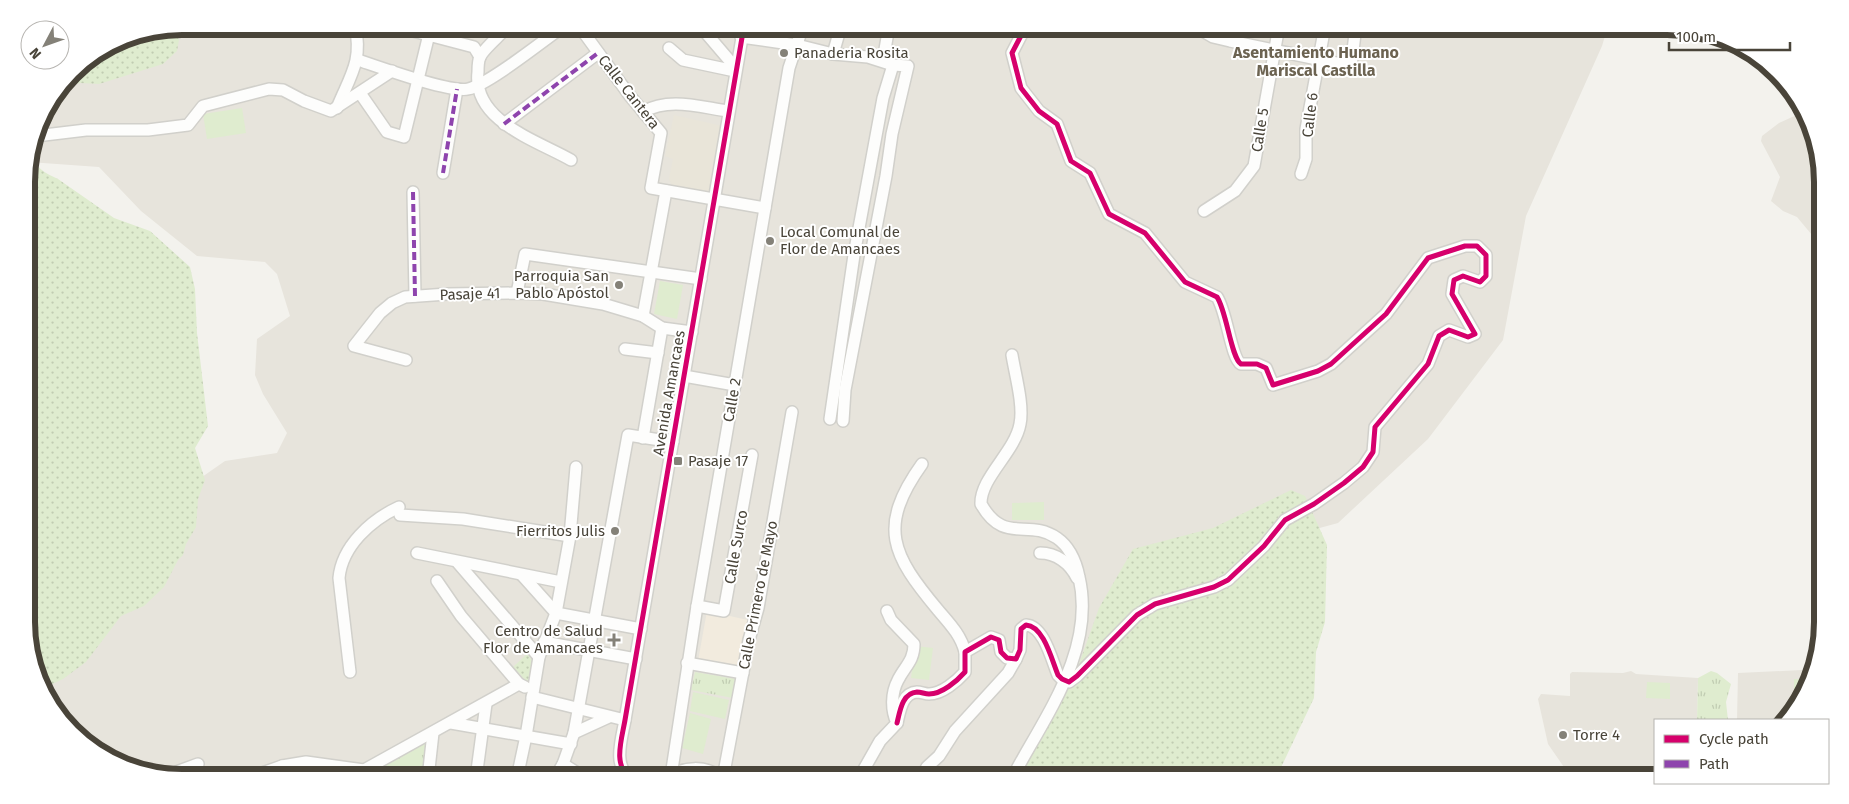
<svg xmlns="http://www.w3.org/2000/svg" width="1849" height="804" viewBox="0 0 1849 804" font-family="'Fira Sans',sans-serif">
<defs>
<pattern id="grass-dots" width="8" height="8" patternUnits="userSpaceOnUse" patternTransform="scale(1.25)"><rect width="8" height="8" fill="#dfeccf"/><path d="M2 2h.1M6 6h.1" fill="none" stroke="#c1ccb2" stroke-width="1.8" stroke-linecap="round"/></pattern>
<pattern id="park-tufts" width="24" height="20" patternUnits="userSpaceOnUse" patternTransform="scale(1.25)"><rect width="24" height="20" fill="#dfeccf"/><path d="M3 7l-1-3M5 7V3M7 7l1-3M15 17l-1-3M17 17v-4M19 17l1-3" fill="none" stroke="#c1ccb2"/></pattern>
</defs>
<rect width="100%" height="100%" fill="#f3f2ed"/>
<g fill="#e7e4dc">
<polygon points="193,26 1608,26 1602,46 1526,216 1503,340 1428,439 1338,523 1150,574 1034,778 182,778 123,766 59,717 28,643 28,631 179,493 225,461 277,453 287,433 263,394 255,375 257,339 290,316 277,274 265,262 197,256 141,211 99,167 29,162 42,113 79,65 114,43 192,29"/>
<polygon points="1801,113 1821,162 1822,247 1797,217 1783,211 1771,201 1780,177 1761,141 1762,136 1779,123"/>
<polygon points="1802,670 1813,672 1811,681 1787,720 1737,720 1738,673"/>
<polygon points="1631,671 1636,674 1698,678 1697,720 1655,720 1655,773 1566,770 1548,744 1538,699 1541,694 1570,696 1570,674 1572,672 1623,673"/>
</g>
<polygon fill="#f2ebde" points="707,611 748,620 739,669 698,661"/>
<polygon fill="#e9e5d9" points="674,115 722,126 708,194 672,186 669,179 673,159 665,156"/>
<g fill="url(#grass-dots)">
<polygon points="176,27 179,40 177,51 163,64 99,84 80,83 62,88 79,65 123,38"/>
<path d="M31,155C37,169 45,173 58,179L114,218L150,231L190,267L195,289L197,333L208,426L195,448L205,480L198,499L196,527L186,544L183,555L178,560L164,587L144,606L121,616L86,662L63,679L46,687L28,643L27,171Z"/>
<polygon points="1291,490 1305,496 1327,545 1325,622 1316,652 1314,698 1276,778 1017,778 1054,710 1074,678 1099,608 1133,549 1213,528"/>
<path d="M527,654C536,663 537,673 527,682L513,667Z"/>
</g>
<g fill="url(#park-tufts)">
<polygon points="1711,671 1717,673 1731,684 1726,702 1728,720 1697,720 1698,678"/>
<polygon points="695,672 736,679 733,698 691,690"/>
<polygon points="425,742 427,742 423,778 389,778 378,769"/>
</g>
<g fill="#dfeccf">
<polygon points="242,108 246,133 207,139 203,114"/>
<polygon points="660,281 683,285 677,319 654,314"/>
<polygon points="1044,502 1044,520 1012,520 1012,503"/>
<polygon points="915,646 933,648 929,680 911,678"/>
<polygon points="1794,679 1812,679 1802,696 1794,696"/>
<polygon points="1647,682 1670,683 1670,699 1646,698"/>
<polygon points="693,692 729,700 725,719 690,711"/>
<polygon points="690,713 711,719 703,754 682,748"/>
<polygon points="394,759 420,774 418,778 395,778 386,772"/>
</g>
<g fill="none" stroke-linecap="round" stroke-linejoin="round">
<g stroke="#d1d0cb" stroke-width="14">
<g id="minor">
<polyline points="394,26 474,47 480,57"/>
<path d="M508,26C501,35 483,49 480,57C478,61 478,68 478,72C472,121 538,141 571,160"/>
<polyline points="579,26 630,96 661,133 651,188 765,208"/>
<polyline points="700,26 735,67"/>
<polyline points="1194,26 1213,37 1230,41 1351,66 1356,26"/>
<polyline points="741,37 797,45 833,54 868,57 893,65 908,66 892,134 886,176 845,390 843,421"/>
<polyline points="669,48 683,60 735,71"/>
<polyline points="833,54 841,26"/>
<path d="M358,60C379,67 450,93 468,89C488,85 544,40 564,26"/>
<polyline points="883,61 889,26"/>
<polyline points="360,93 387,132 404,137 431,26"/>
<path d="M337,108C350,76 363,61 355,26"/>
<path d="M643,112C669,97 699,107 728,111"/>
<polyline points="504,124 598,53"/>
<polyline points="36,136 86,130 148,130 188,125 203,106 269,89 283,90 304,101 331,111 392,71"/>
<polyline points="443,173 457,89"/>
<polyline points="1301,174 1306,159 1306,129 1325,26"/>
<polyline points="413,192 415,296"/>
<polyline points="1204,211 1235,191 1254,166 1279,26"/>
<polyline points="517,293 525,254 701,279"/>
<polyline points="643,316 666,191"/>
<polyline points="625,349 658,353"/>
<path d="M1012,355C1015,374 1024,405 1020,424C1015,452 980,478 981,504C1004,545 1028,518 1057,538C1070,547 1076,562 1079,577C1096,650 1045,716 1012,778"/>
<polyline points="406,360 354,346 380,313 392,303 405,297 447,294 517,293 543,294 603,304 643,316 662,328 692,332"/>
<polyline points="684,376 735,385"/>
<polyline points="830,419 854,255 883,98 893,65"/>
<polyline points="643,438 662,328"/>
<path d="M922,464C877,527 892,555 938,610C949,623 961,635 965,652"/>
<polyline points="400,515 463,519 570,536"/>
<polyline points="417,553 561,582"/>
<path d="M1040,553C1056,553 1070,563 1077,578"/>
<polyline points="458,563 539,657"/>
<polyline points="522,575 556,613 641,629"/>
<polyline points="437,581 461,616 519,684 525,687"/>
<polyline points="697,606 724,611 752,455"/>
<polyline points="544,642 636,659"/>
<polyline points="687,663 743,673"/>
<path d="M350,672L339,578C342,546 371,520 399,507"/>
<polyline points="532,697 625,720"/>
<polyline points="451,723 571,744"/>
<path d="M897,723C900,711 902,693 917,692C921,692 925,694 929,694C942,694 957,681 965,672V652L991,637L999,640L1001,652L1007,658L1016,659L1020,650L1021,629L1026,625C1044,626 1052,661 1058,675L1062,679L1069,682L1077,676L1137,615L1155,604L1214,587L1228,580L1264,546L1285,520L1314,504L1344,483L1363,467L1373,452L1375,427L1428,364L1439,336L1449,330L1468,337L1475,334L1452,294L1454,280L1463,276L1480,282L1486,276V255L1477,246H1465L1428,258L1386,314L1331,364L1318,371L1273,385L1266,368L1257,364H1241C1231,358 1227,312 1217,297L1185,282L1145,233L1109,214L1090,173L1071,161L1057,124L1039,111L1021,88L1012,53L1026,26"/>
<polyline points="574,733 609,717"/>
<polyline points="563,764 585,778"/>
<polyline points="282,766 292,778"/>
<polyline points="325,766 339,778"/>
<polyline points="364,770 519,684"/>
<polyline points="168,775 198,764"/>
<polyline points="671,776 697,606 789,68 803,26"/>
<polyline points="248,778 282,766 306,762 364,770 375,778"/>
<polyline points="428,778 433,733"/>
<polyline points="476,778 486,704"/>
<polyline points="517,778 526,736 539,657 556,613 570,536 576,467"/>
<polyline points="555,778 563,764 574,733 628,435 673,442"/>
<path d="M631,778C612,767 622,738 625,720L744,26"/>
<path d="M669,778C682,766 707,765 720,778"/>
<polyline points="723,778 749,640 758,608 792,412"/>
<path d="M859,778L880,741L897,723C891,710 891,693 898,680C905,666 914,661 914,644L891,620L887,611"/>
<polyline points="921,778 927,767 939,756 955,731 1008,673 1016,659"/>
</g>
</g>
<use href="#minor" stroke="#fdfdfc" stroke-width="11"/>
<g stroke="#8e44ad" stroke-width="4" stroke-dasharray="8 4" stroke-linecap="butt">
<polyline points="429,35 431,26"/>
<polyline points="504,124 598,53"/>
<polyline points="443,173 457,89"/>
<polyline points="413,192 415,296"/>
</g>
<g stroke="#fff" stroke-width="8">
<g id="cycleway">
<path d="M897,723C900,711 902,693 917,692C921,692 925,694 929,694C942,694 957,681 965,672V652L991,637L999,640L1001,652L1007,658L1016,659L1020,650L1021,629L1026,625C1044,626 1052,661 1058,675L1062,679L1069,682L1077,676L1137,615L1155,604L1214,587L1228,580L1264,546L1285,520L1314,504L1344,483L1363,467L1373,452L1375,427L1428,364L1439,336L1449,330L1468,337L1475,334L1452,294L1454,280L1463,276L1480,282L1486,276V255L1477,246H1465L1428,258L1386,314L1331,364L1318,371L1273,385L1266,368L1257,364H1241C1231,358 1227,312 1217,297L1185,282L1145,233L1109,214L1090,173L1071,161L1057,124L1039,111L1021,88L1012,53L1026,26"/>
<path d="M631,778C612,767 622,738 625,720L744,26"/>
</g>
</g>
<use href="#cycleway" stroke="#d6006c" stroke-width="5"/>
</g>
<g fill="#848178" stroke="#fff" stroke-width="2">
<circle cx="784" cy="53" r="5"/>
<circle cx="770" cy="241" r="5"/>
<circle cx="619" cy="285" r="5"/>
<rect x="673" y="456" width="10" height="10" rx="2.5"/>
<circle cx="615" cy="531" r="5"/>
<path d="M611.5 632.5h5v5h5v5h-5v5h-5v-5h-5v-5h5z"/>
<circle cx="1563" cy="735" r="5"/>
</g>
<g text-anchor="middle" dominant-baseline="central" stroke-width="4" stroke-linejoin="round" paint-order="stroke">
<g font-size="15" fill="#494439" stroke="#fff" text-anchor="start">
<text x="794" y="53">Panaderia Rosita</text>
<text x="780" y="232">Local Comunal de<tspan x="780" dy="17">Flor de Amancaes</tspan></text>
<text x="609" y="276" text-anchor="end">Parroquia San<tspan x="609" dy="17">Pablo Apóstol</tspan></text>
<text x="688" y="461">Pasaje 17</text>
<text x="605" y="531" text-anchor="end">Fierritos Julis</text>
<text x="603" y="631" text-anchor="end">Centro de Salud<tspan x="603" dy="17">Flor de Amancaes</tspan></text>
<text x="1573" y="735">Torre 4</text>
</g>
<g font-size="15" fill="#494439" stroke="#fff">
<text transform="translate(629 92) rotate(52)">Calle Cantera</text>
<text transform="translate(1310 115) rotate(-83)">Calle 6</text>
<text transform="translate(1260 130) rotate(-81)">Calle 5</text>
<text transform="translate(470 294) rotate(-2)">Pasaje 41</text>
<text transform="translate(669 393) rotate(-80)">Avenida Amancaes</text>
<text transform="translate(732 400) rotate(-80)">Calle 2</text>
<text transform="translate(736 547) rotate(-80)">Calle Surco</text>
<text transform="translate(758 595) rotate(-79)">Calle Primero de Mayo</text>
</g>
<g font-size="16" font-weight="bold" fill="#6c6351" stroke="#fff">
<text x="1316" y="52">Asentamiento Humano<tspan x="1316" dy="18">Mariscal Castilla</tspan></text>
</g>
</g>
<path d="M0 0H1849V804H0ZM182 35H1667A147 147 0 0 1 1814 182V622A147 147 0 0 1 1667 769H182A147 147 0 0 1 35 622V182A147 147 0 0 1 182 35Z" fill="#fff" fill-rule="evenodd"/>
<path fill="none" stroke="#494439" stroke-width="6" d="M182 35H1667A147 147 0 0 1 1814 182V622A147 147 0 0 1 1667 769H182A147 147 0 0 1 35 622V182A147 147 0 0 1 182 35Z"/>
<rect x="1654" y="719" width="175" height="65" fill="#ffffff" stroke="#b6b4b0"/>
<rect x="1664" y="735" width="25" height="8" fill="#d6006c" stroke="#b6b4b0"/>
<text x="1699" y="744" font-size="15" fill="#494439">Cycle path</text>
<rect x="1664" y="760" width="25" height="8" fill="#8e44ad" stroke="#b6b4b0"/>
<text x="1699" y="769" font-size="15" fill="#494439">Path</text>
<g transform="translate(45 45) rotate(229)"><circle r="24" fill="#ffffff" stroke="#b6b4b0"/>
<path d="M0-4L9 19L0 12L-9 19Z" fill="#848178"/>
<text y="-8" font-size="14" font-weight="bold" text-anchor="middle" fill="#494439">N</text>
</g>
<path d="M1669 42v8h121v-8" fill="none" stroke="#494439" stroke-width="2.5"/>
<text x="1676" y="42" font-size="15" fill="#494439" stroke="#ffffff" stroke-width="4" paint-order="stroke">100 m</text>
</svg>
